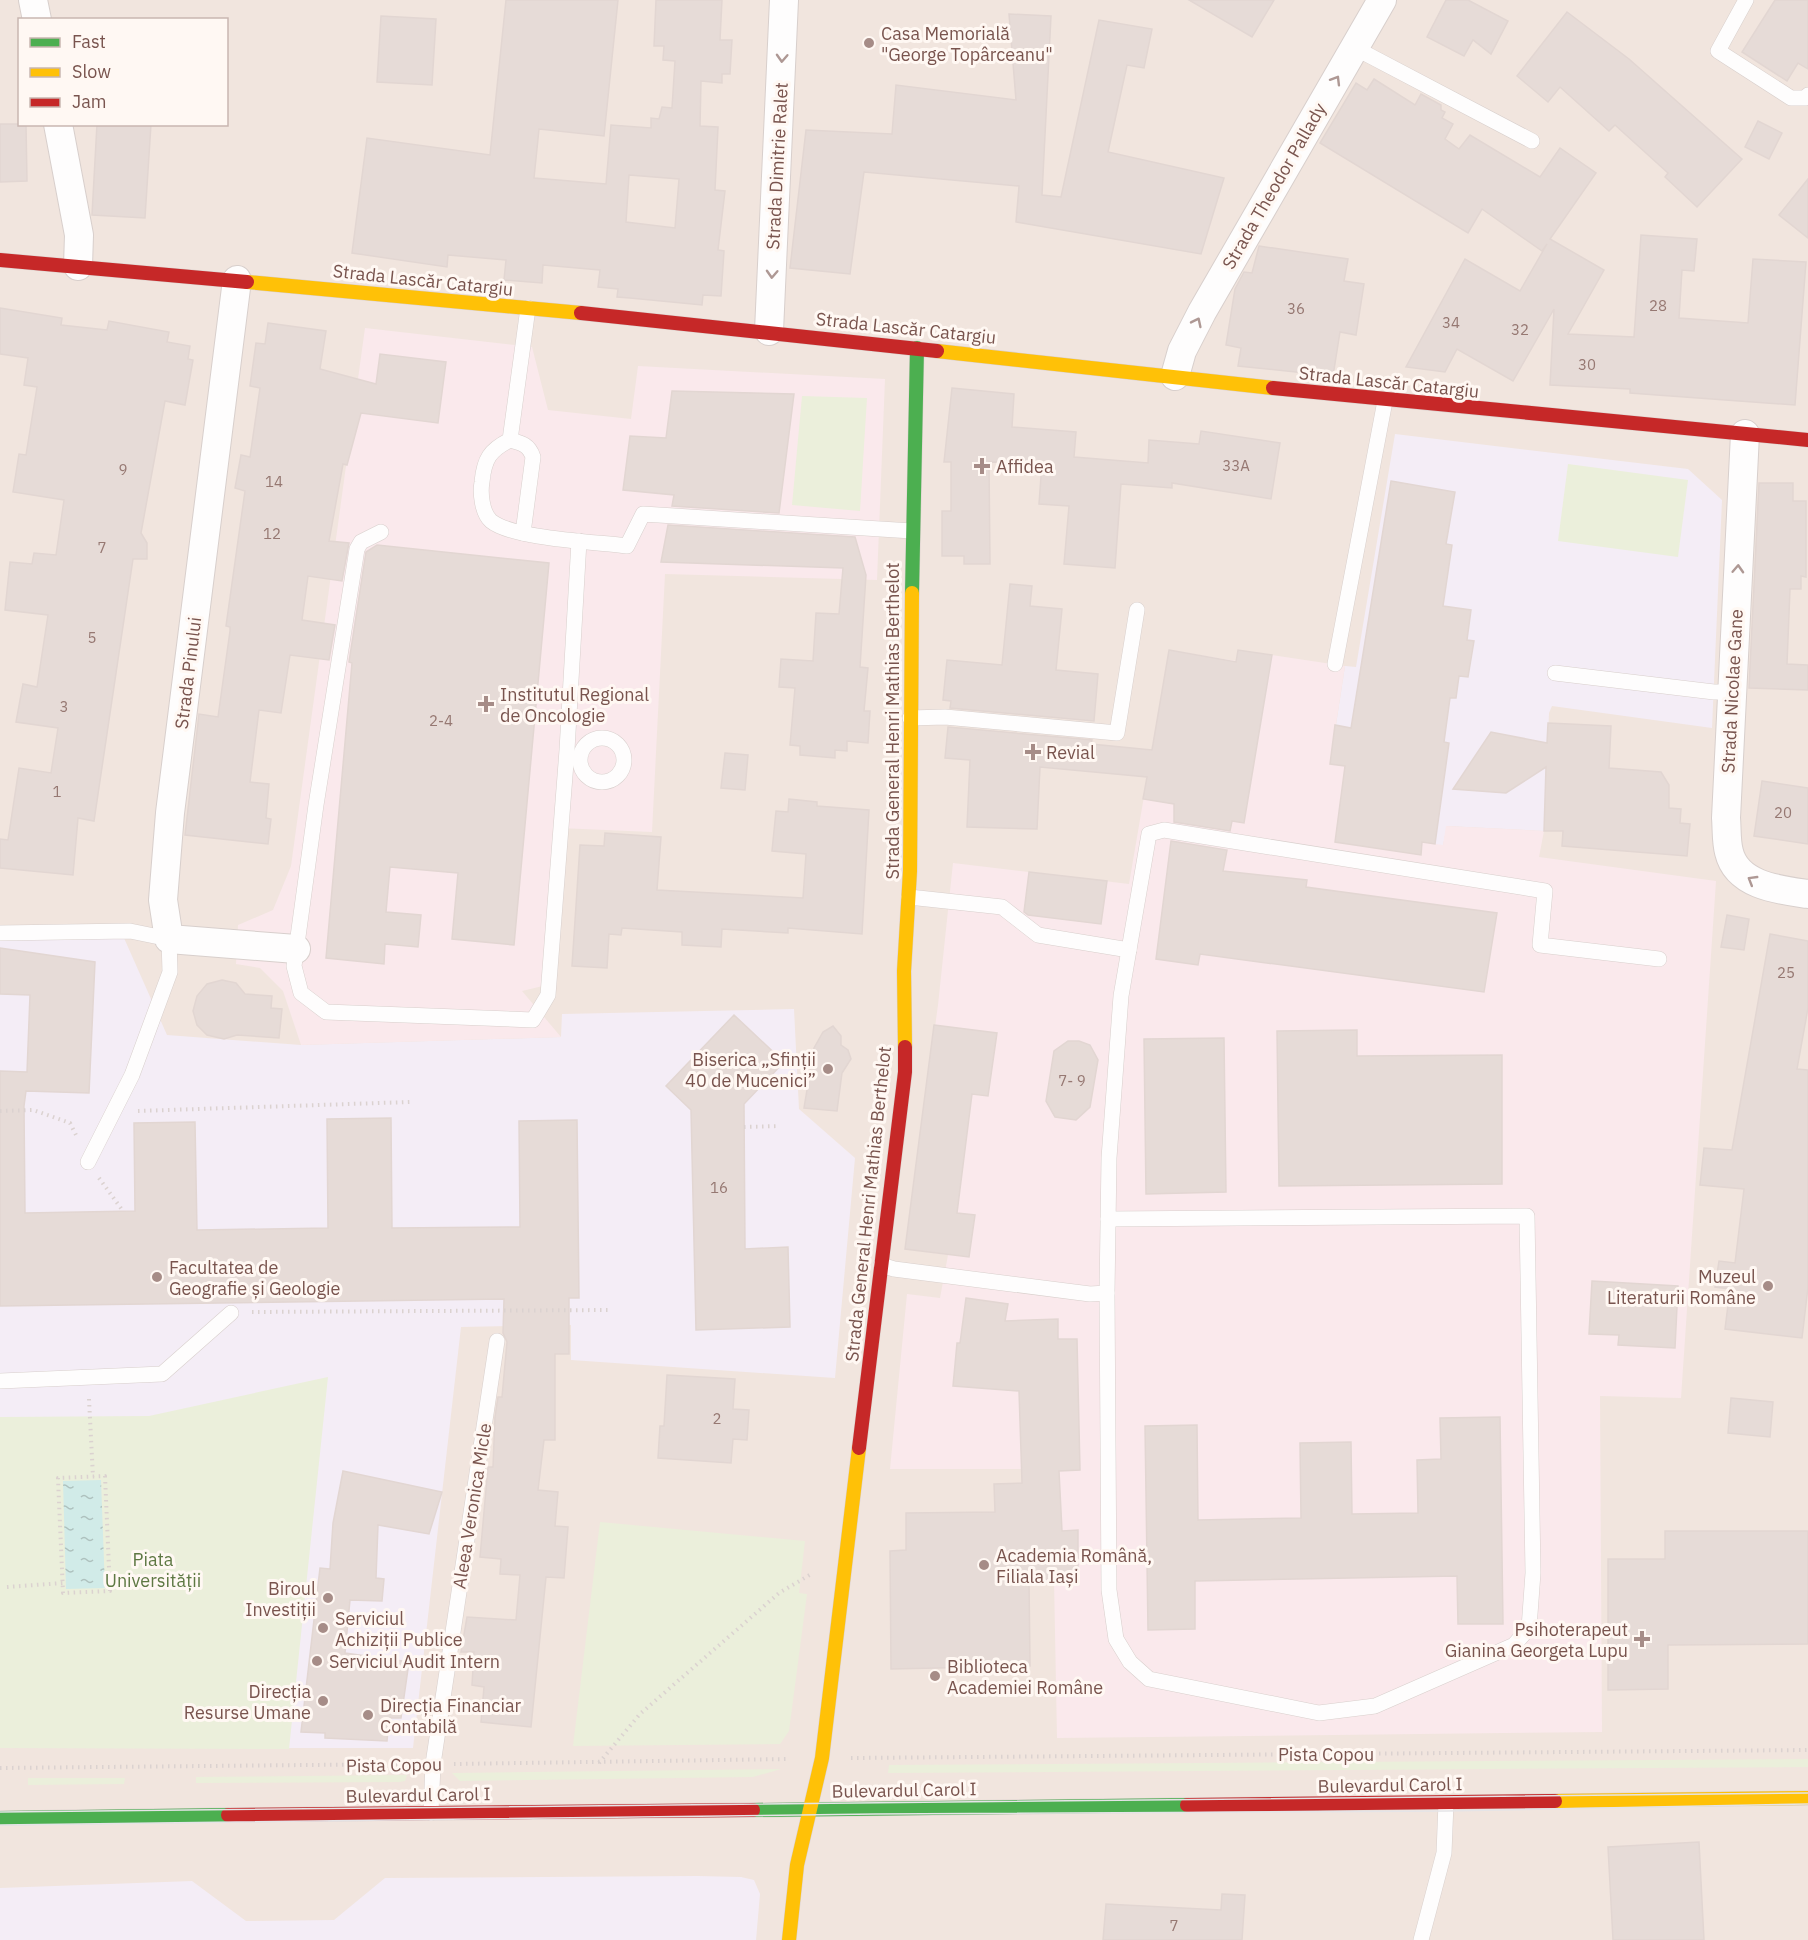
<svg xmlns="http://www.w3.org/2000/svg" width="1808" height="1940" viewBox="0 0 1808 1940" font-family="'IBM Plex Sans',sans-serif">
<defs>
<pattern id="water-ripples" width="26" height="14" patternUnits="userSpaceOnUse" patternTransform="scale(1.5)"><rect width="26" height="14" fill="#d1ebe8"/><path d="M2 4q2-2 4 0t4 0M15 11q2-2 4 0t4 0" fill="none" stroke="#aec1be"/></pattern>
</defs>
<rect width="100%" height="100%" fill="#f9f4f0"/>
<path fill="#f1e5de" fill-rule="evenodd" d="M0,0H1808V1940H0ZM20,20H226V124H20Z"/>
<g fill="#f4edf6">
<polygon points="1395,434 1688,469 1722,500 1712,728 1552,706 1549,713 1544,831 1447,826 1443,845 1421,855 1335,842 1345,766 1330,764 1345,666 1356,667"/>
<polygon points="124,938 167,1035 301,1045 561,1037 562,1014 794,1009 799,1109 855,1158 835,1378 571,1360 571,1325 461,1327 413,1748 0,1748 0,939"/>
<polygon points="697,1876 741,1877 754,1880 760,1894 756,1940 0,1940 0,1888 192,1881 246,1921 334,1920 385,1878"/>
</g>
<g fill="#fae9ec">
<polygon points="365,328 532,347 548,410 631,419 638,366 885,379 877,580 665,574 652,832 559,828 547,985 522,991 561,1037 301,1045 283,991 260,968 236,964 238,925 273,910 291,866"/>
<polygon points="1169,650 1236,661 1238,650 1345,666 1330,763 1345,766 1335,842 1420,854 1422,842 1443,845 1446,826 1544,831 1539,857 1716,881 1681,1398 1600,1396 1602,1732 1057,1738 1054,1579 1078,1578 1078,1531 1014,1531 1022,1484 1021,1469 890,1469 907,1294 940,1298 948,1255 905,1249 938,1005 953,863 1129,884"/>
</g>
<g fill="#ebefdb">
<polygon points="802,396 867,398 860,511 792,505"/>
<polygon points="1568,464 1688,480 1678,557 1558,541"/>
<polygon points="328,1377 289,1749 0,1748 0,1417 149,1416"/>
<polygon points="600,1522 805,1541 799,1593 807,1594 789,1731 780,1744 573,1746"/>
<polygon points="1808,1759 1808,1767 888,1773 889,1765"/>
<polygon points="781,1769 753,1777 460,1781 452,1773"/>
<polygon points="407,1775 405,1781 399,1782 196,1783 196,1777"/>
<polygon points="28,1778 125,1778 124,1784 28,1785"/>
</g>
<polygon fill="url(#water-ripples)" points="101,1480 105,1588 66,1589 63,1481"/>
<g fill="#e6dbd7" stroke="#e2d6d2" stroke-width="1.5" fill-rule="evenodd">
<path d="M506,0H618L604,136L539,129L534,178L606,184L611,125L651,128V118L659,119L662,107L672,108L675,61L663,60L664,46H654L656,0H722L720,40H732L730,74H722V83L701,81L700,126L718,127L715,190L725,191L718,250L724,251L721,296L703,295L702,305L630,298L617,297L618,289L598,287L600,270L543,265L542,283L504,280L506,260L448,255L447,267L352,253L367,138L490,155ZM629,175L679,179L675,228L626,222Z"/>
<polygon points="1189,0 1274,0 1252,37"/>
<polygon points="1446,0 1468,0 1508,21 1491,54 1473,40 1464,56 1427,37"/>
<polygon points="1775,0 1808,0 1808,69 1798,63 1787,81 1742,52"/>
<polygon points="1567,12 1629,59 1742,159 1697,207 1665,177 1668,173 1615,125 1609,131 1560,87 1548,102 1517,76"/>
<polygon points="1009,14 1051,16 1042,195 1061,197 1099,20 1152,29 1144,68 1127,65 1108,152 1224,178 1201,254 1016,222 1019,186 864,172 850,274 790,268 806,130 892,134 896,85 1016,100"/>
<polygon points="381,16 436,19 432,85 377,82"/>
<polygon points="1374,79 1415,105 1421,94 1441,105 1441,110 1445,112 1442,118 1453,124 1445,139 1459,149 1470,135 1540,177 1560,148 1596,173 1550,239 1604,270 1568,334 1634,337 1641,235 1697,239 1694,271 1682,270 1679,318 1748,323 1753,259 1806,262 1795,405 1630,393 1630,389 1550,385 1554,309 1513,381 1457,349 1445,372 1406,367 1465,259 1520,291 1547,244 1542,251 1482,209 1468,233 1320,143 1356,83 1367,90"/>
<polygon points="1758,121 1782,133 1769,159 1745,147"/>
<polygon points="0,124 26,124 27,181 0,182"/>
<polygon points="97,124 151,124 145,218 92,215"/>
<polygon points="1808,179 1808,238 1779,215"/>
<polygon points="1259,246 1348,259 1344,281 1364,284 1356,335 1340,332 1333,376 1238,366 1241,348 1226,345 1235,289 1244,272 1252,273"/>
<polygon points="0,308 62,318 61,325 107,330 109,321 169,332 167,342 190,346 188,359 193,360 185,405 165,401 141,533 147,543 147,559 133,559 94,821 78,818 73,875 0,868 0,839 8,840 19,768 51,773 58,728 16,722 23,684 37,687 48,615 5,610 10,562 32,564 34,553 56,555 64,500 13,492 19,454 26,455 37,387 24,385 28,358 0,354"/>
<polygon points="268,323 326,331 320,369 376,384 380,354 446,362 438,423 361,413 347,465 343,464 329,541 349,543 342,581 308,576 302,620 335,625 329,660 290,655 281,713 259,710 250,782 269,784 266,818 271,819 268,844 185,835 199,714 218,717 230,631 230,627 226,626 245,491 235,488 241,455 250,457 260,388 250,386 256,343 265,344"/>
<polygon points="952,388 1014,394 1012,427 1076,432 1074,457 1148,463 1149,440 1199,444 1201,431 1280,443 1271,499 1172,483 1172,488 1121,484 1115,568 1064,564 1069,506 1039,504 1042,463 989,462 990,564 964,564 964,556 942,556 942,511 951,511 951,462 944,462"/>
<polygon points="672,391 794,394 779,513 672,506 674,495 623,490 630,436 666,438"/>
<polygon points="1391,481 1455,492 1446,544 1452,545 1443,606 1471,610 1467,640 1474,641 1468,677 1459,676 1456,698 1450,698 1444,742 1449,743 1435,844 1422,842 1421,855 1335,842 1345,766 1330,764 1335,725 1351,728"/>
<polygon points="1759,483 1793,483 1793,501 1806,501 1806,577 1801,576 1801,589 1790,589 1787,664 1808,665 1808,690 1749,688"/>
<polygon points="668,525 855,537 866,575 860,667 868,668 864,711 870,711 868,743 847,741 847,751 835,750 835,758 800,755 800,746 790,745 795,688 779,687 781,659 813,661 816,613 839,614 843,568 661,562"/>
<polygon points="377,545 549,563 514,945 452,939 458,873 390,867 386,912 421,915 418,947 385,944 384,964 326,958 352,663 349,662 366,552"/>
<polygon points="1010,584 1032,586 1030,606 1062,609 1056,670 1098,674 1094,721 950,708 951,701 943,700 947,660 1002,665"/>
<polygon points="1169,650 1236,662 1238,650 1272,655 1244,823 1232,821 1230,831 1174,822 1174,804 1143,799 1147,777 1040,767 1037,829 967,827 970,760 945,758 948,727 1092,740 1091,744 1152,750"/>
<polygon points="1548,723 1611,726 1609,768 1661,772 1669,785 1669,808 1681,809 1680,823 1690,824 1687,856 1562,846 1563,831 1544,831 1546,767 1506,793 1453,789 1491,732 1547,743"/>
<polygon points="725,753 748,755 745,790 721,788"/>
<polygon points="1762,781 1808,788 1808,844 1754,836"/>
<polygon points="789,799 817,802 817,806 869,810 862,934 788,928 788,933 722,929 721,947 682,945 682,932 622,928 621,935 609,934 607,968 572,966 580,845 604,846 605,833 661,837 657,890 803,898 806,854 772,851 776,811 788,812"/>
<polygon points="1171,841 1227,850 1223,871 1307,880 1306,887 1497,913 1484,992 1200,954 1198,965 1156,959"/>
<polygon points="1029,872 1107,881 1101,924 1028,915 1024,912"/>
<polygon points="1727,915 1749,919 1744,950 1721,947"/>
<polygon points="1770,934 1808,941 1808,1008 1797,1069 1808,1070 1808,1287 1802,1338 1725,1329 1730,1289 1715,1287 1719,1261 1735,1263 1744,1189 1700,1185 1704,1148 1732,1150"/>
<polygon points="0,948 95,962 89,1093 26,1091 24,1106 25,1213 135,1211 134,1123 195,1122 197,1230 328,1228 327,1119 391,1118 392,1228 520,1227 519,1121 577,1120 579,1298 569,1298 569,1354 555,1354 555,1440 544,1440 538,1490 558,1492 555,1526 568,1527 564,1578 546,1577 531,1727 481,1722 484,1687 472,1685 474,1652 461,1652 467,1617 516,1620 520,1575 500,1574 501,1559 480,1557 488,1467 493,1467 495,1417 498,1397 502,1397 507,1342 503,1333 504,1299 0,1306 0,1071 27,1072 30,995 0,994"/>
<polygon points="222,980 236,983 245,994 272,996 271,1008 282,1009 279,1038 237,1035 224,1039 207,1035 197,1025 193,1011 197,996 207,984"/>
<polygon points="734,1015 784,1062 744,1104 745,1249 788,1247 790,1327 696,1330 691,1110 666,1086"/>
<polygon points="934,1025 997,1033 988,1096 972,1094 957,1213 975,1215 969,1257 905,1249"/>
<polygon points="833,1026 841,1036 841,1045 848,1050 851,1059 842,1073 837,1111 804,1108 814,1048 823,1032"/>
<polygon points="1357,1030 1357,1056 1502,1055 1502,1184 1279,1186 1277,1031"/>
<polygon points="1224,1038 1226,1192 1146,1194 1144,1039"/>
<polygon points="1068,1041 1079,1041 1090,1045 1098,1060 1090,1107 1076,1120 1055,1117 1046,1101 1054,1051"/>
<polygon points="1592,1281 1678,1286 1675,1348 1618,1345 1619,1335 1589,1334"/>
<polygon points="966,1298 1008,1304 1005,1321 1058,1319 1058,1339 1077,1339 1080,1470 1059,1471 1062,1531 1078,1530 1078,1579 1029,1580 1030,1666 891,1669 890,1551 906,1550 906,1513 995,1512 994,1484 1022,1483 1019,1391 953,1386 957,1343 960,1343"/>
<polygon points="667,1375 735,1379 733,1409 749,1410 747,1440 733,1439 731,1463 658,1458 660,1426 664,1426"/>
<polygon points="1731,1398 1773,1402 1770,1437 1728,1433"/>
<polygon points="1500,1417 1503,1624 1458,1624 1457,1576 1195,1581 1195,1629 1148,1630 1145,1426 1197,1425 1198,1520 1301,1518 1300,1443 1351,1442 1352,1514 1418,1513 1417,1460 1441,1459 1440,1418"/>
<polygon points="343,1471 442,1492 429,1534 378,1525 376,1578 384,1579 382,1601 350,1600 345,1653 409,1662 401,1718 389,1718 387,1741 325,1738 325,1733 301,1732 320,1568 330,1569 333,1523"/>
<polygon points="1665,1531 1808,1531 1808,1644 1668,1645 1668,1689 1608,1690 1608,1559 1665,1559"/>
<polygon points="1699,1842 1704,1940 1613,1940 1608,1847"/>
<polygon points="1222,1894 1245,1895 1242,1940 1103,1940 1106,1904 1221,1910"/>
</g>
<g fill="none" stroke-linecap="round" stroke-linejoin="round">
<g stroke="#d8cfcc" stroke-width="16">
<g id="lane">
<polyline points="1746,0 1718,51 1791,98 1805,98 1808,95"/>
<polyline points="1355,48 1532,141"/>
<path d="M528,308L510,440C490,450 484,459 482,482C480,493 482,513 491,521C513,539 597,542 627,546L643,514L912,531"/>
<path d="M510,440C522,443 529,445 533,457L523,533"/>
<polyline points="381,532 361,542 357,549 316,805 294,966 301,993 326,1012 533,1020 548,995 567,750 579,541"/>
<polyline points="1335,664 1385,401"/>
<polyline points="1555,673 1714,692 1732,692"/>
<polyline points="910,718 945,717 1117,733 1137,610"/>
<circle cx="602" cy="760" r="22"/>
<polyline points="909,897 1002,907 1038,935 1129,950"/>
<polyline points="0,933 130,931 169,939 170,972 132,1075 88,1162"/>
<polyline points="881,1265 894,1269 1090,1294 1107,1293 1109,1158 1121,996 1149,834 1164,830 1545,891 1540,945 1659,959"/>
<polyline points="1107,1293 1109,1590 1116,1639 1130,1662 1149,1679 1319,1713 1375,1706 1514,1645 1529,1628 1533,1573 1527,1216 1108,1219"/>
<polyline points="0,1381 162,1374 231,1313"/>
<polyline points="431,1813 433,1764 497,1341"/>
<polyline points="1421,1940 1444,1853 1446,1803"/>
</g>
</g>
<g stroke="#d8cfcc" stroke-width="30">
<g id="street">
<polyline points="33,0 37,20"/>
<polyline points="58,124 79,235 78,266"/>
<polyline points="237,280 170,813 163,900 169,939 296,949"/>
<polyline points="769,331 784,0"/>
<polyline points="1175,376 1182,351 1202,312 1382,0"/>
<path d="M1745,434L1726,818C1727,829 1726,841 1729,852C1737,886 1780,890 1808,894"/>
</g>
</g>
<g stroke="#dad0cd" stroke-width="15">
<g id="fast">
<polyline points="912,593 917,348"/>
<polyline points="753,1810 1187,1805"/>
<polyline points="0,1818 228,1815"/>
</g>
</g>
<g stroke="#dad0cd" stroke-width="15">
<g id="slow">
<polyline points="247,282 581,313"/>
<polyline points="937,351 1273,388"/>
<polyline points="905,1047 904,971 910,871 912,593"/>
<polyline points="1555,1801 1808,1798"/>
<polyline points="789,1940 797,1865 822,1758 859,1448"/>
</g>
</g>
<g stroke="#dad0cd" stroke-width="15">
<g id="jam">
<polyline points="0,260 247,282"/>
<polyline points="581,313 937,351"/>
<polyline points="1273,388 1808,440"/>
<polyline points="859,1448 905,1072 905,1047"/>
<polyline points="1187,1805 1555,1801"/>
<polyline points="228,1815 753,1810"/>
</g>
</g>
<g stroke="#dbd2d0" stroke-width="4" stroke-dasharray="1.5 4.5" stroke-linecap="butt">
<polyline points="0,1111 33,1110 70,1123 77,1137"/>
<polyline points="138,1111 410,1102"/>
<polyline points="744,1127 780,1126"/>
<polyline points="99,1178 123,1211"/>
<polyline points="252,1312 611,1310"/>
<polyline points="89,1399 93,1477"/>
<polygon points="105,1476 110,1591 63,1593 58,1478"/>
<polyline points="109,1581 166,1582"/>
<polyline points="7,1587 63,1583"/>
<polyline points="851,1758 1808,1750"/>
<polyline points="599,1763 640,1714 779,1593 813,1573"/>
<polyline points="454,1764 788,1759"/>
<polyline points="0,1768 410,1764"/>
</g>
<use href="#lane" stroke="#fefdfd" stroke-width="15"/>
<use href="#street" stroke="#fefdfd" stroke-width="28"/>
<use href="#fast" stroke="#4caf50" stroke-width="14"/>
<use href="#slow" stroke="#ffc107" stroke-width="14"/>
<use href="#jam" stroke="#c62828" stroke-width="14"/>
<g stroke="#e5e4e7" stroke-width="1.5">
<polyline points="0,1812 1808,1793"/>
<polyline points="0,1825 876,1814 1446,1811 1808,1804"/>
</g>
</g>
<defs><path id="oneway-chevron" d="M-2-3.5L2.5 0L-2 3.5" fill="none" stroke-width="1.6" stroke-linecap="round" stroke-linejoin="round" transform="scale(1.5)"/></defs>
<g stroke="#ae9894">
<use href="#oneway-chevron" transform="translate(782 58) rotate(93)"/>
<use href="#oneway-chevron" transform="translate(1336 80) rotate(-59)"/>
<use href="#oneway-chevron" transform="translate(772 274) rotate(93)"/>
<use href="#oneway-chevron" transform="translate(1197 322) rotate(-64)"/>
<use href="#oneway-chevron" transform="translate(1738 569) rotate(-87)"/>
<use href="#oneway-chevron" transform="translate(1752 880) rotate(-149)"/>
</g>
<g fill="#a68c87" stroke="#fff8f3" stroke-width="2">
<circle cx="869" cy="43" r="6"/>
<path d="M979 457h6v6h6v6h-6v6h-6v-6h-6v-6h6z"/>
<path d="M483 695h6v6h6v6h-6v6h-6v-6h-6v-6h6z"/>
<path d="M1030 743h6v6h6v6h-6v6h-6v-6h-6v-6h6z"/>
<circle cx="828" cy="1069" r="6"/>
<circle cx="157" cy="1277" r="6"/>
<circle cx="1768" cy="1286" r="6"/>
<circle cx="984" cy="1565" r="6"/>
<circle cx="328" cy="1598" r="6"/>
<circle cx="323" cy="1628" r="6"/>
<path d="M1639 1630h6v6h6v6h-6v6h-6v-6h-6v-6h6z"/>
<circle cx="317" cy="1661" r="6"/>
<circle cx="935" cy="1676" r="6"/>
<circle cx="323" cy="1701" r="6"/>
<circle cx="368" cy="1715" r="6"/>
</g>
<g text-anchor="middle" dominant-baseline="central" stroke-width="6" stroke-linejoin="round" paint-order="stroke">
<g font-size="15" fill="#967872">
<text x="1658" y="305">28</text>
<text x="1296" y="308">36</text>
<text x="1451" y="322">34</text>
<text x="1520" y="329">32</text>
<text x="1587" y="364">30</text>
<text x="1236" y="465">33A</text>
<text x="123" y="469">9</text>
<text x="274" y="481">14</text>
<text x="272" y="533">12</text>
<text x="102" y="547">7</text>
<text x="92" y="637">5</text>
<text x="64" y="706">3</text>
<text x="441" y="720">2-4</text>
<text x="57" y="791">1</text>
<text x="1783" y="812">20</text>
<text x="1786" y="972">25</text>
<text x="1072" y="1080">7- 9</text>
<text x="719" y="1187">16</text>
<text x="717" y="1418">2</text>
<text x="1174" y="1925">7</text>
</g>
<g font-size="18" fill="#79544e" stroke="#fff8f3" text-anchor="start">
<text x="881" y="33">Casa Memorială<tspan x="881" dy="21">"George Topârceanu"</tspan></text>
<text x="996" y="466">Affidea</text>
<text x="500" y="694">Institutul Regional<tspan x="500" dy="21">de Oncologie</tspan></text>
<text x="1046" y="752">Revial</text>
<text x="816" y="1059" text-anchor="end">Biserica „Sfinții<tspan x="816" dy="21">40 de Mucenici”</tspan></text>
<text x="169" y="1267">Facultatea de<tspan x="169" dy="21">Geografie și Geologie</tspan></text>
<text x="1756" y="1276" text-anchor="end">Muzeul<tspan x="1756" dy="21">Literaturii Române</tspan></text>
<text x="996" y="1555">Academia Română,<tspan x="996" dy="21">Filiala Iași</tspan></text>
<text x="316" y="1588" text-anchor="end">Biroul<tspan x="316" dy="21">Investiții</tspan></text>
<text x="335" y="1618">Serviciul<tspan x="335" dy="21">Achiziții Publice</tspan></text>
<text x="1628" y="1629" text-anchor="end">Psihoterapeut<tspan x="1628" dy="21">Gianina Georgeta Lupu</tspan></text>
<text x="329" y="1661">Serviciul Audit Intern</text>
<text x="947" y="1666">Biblioteca<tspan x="947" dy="21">Academiei Române</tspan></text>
<text x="311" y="1691" text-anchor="end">Direcția<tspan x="311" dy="21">Resurse Umane</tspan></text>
<text x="380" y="1705">Direcția Financiar<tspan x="380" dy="21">Contabilă</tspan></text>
</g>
<g font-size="18" fill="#79544e" stroke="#fff8f3">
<text transform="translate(777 166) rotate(-87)">Strada Dimitrie Ralet</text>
<text transform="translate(1274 186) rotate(-60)">Strada Theodor Pallady</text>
<text transform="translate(423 280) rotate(6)">Strada Lascăr Catargiu</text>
<text transform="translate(906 328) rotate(6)">Strada Lascăr Catargiu</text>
<text transform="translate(1389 382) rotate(6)">Strada Lascăr Catargiu</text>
<text transform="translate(188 673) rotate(-83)">Strada Pinului</text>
<text transform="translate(1732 691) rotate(-87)">Strada Nicolae Gane</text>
<text transform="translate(892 721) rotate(-90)">Strada General Henri Mathias Berthelot</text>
<text transform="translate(868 1204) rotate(-84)">Strada General Henri Mathias Berthelot</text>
<text transform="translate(472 1506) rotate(-81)">Aleea Veronica Micle</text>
<text x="1326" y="1754">Pista Copou</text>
<text transform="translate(394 1765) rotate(-1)">Pista Copou</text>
<text transform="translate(1390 1785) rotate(-1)">Bulevardul Carol I</text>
<text transform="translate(904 1790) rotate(-1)">Bulevardul Carol I</text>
<text transform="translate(418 1795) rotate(-1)">Bulevardul Carol I</text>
</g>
<g font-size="18" fill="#5e7843" stroke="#fff8f3">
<text x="153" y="1559">Piata<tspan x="153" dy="21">Universității</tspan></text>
</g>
</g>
<rect x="18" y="18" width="210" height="108" fill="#fff8f3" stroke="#c9b6b1" stroke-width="1.5"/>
<rect x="30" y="38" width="30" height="9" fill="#4caf50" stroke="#c9b6b1" stroke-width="1.5"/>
<text x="72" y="48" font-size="18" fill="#79544e">Fast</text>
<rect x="30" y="68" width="30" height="9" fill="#ffc107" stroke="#c9b6b1" stroke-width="1.5"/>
<text x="72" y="78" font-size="18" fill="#79544e">Slow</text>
<rect x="30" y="98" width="30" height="9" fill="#c62828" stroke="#c9b6b1" stroke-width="1.5"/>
<text x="72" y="108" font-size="18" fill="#79544e">Jam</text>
</svg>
